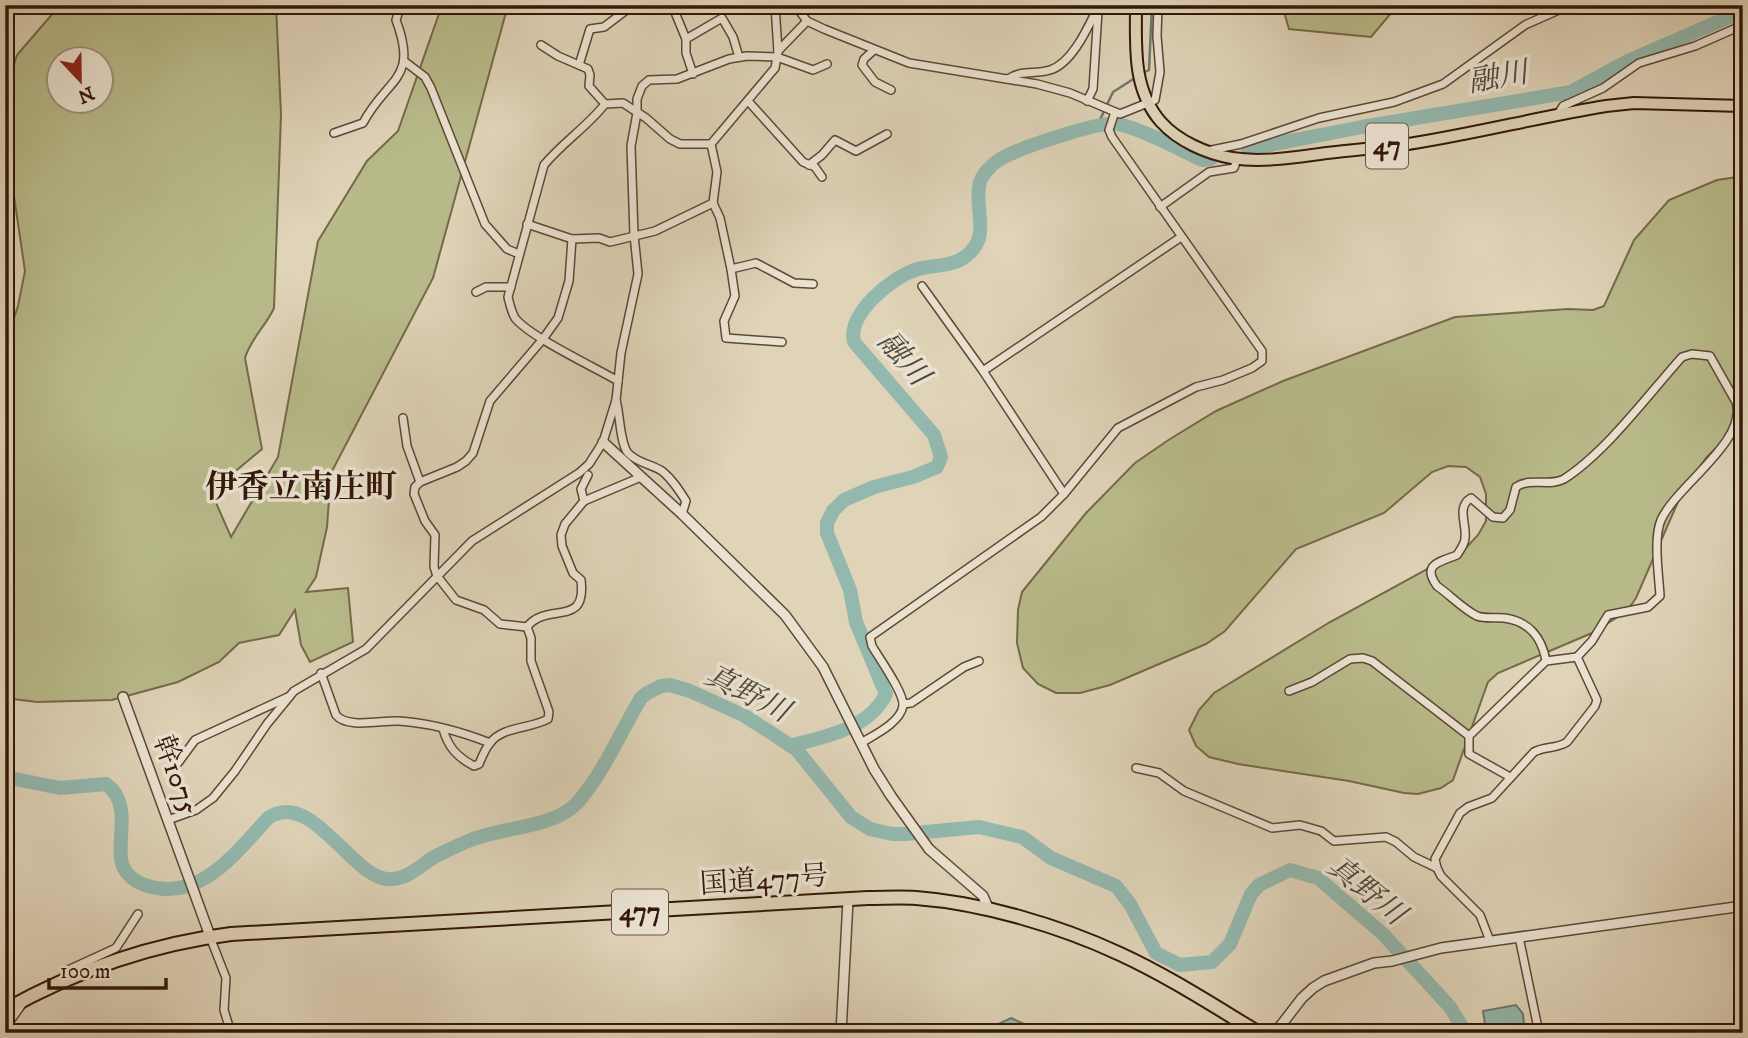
<svg xmlns="http://www.w3.org/2000/svg" width="1748" height="1038" viewBox="0 0 1748 1038" font-family="'IM FELL DW Pica','Noto Serif JP',serif">
<rect width="100%" height="100%" fill="#dfd3b8"/>
<filter id="stains"><feTurbulence type="fractalNoise" baseFrequency=".00286" numOctaves="4"/><feColorMatrix values="0 0 0 0 .2 0 0 0 0 .09 0 0 0 0 .02 0 0 0 .5 -.17"/></filter>
<radialGradient id="worn" r=".72"><stop offset=".6" stop-color="#630" stop-opacity="0"/><stop offset="1" stop-color="#630" stop-opacity=".3"/></radialGradient>
<g fill="#b8ba8a" stroke="#766949" stroke-width="2" fill-rule="evenodd">
<path d="M60,5H276L281,115L274,308C266,326 251,338 245,358L262,449L219,485L213,496L231,537L278,457L318,241L367,161L398,131L442,5H508L433,278L331,473L327,527L316,577L306,592L348,588L353,642L310,662L301,645L295,610L279,635L239,643L219,662L178,682L112,700L37,702L5,698V345L18,306L25,271L11,176L5,101L9,79L17,55ZM60,60H102V102H60Z"/>
<polygon points="1282,5 1398,5 1371,37 1289,29"/>
<polygon points="1737,177 1743,178 1743,421 1706,458 1681,495 1636,598 1627,611 1592,633 1498,673 1488,682 1453,780 1441,788 1418,794 1404,793 1349,781 1238,764 1209,757 1196,746 1189,730 1199,710 1214,693 1330,622 1466,548 1478,535 1486,521 1486,494 1480,477 1466,467 1448,466 1432,472 1384,513 1296,549 1225,631 1206,644 1110,685 1080,693 1056,693 1038,684 1023,668 1017,643 1018,610 1022,592 1086,513 1135,463 1170,439 1216,411 1283,381 1455,317 1568,309 1593,310 1604,306 1634,240 1669,200 1717,180"/>
</g>
<g fill="#93b8ae" stroke="#6d786c" stroke-width="2">
<polygon points="1516,1005 1523,1014 1525,1033 1490,1033 1485,1024 1483,1011"/>
<polygon points="1011,1018 1044,1033 993,1033 996,1025"/>
</g>
<g fill="none" stroke-linecap="round" stroke-linejoin="round">
<g stroke="#6d786c" stroke-width="2.5">
<polyline points="1141,74 1149,70 1152,5"/>
<polyline points="1098,124 1113,92 1135,78"/>
</g>
<g stroke="#93b8ae" stroke-width="14">
<polyline points="1248,149 1362,127 1571,92 1628,61 1743,11"/>
<path d="M790,746C825,736 868,730 886,694L856,622L850,590L827,533V523L833,511L844,500L874,487L913,477L937,467L941,457L934,435L854,342C847,314 891,278 915,270C932,264 951,268 966,256C991,237 975,213 979,187C980,174 995,161 1006,156C1024,147 1101,120 1118,124C1142,129 1179,149 1202,160L1211,159"/>
<path d="M5,777L60,788L106,784C131,802 118,833 121,859C123,872 133,881 145,885C198,904 236,853 268,818C309,790 347,868 382,878C403,884 418,867 434,857C445,851 457,846 468,841C501,827 554,828 577,803C603,774 621,731 641,698L647,693L661,686L670,685L690,691L745,716L796,749L851,817L870,829L892,834H905L979,827L1022,837L1051,858L1116,886L1130,904L1156,953L1180,965L1212,962L1230,944L1251,894L1259,885L1290,870L1318,878L1383,934L1450,1007L1466,1033"/>
</g>
<g stroke="#5e4734" stroke-width="10">
<g id="minor">
<polyline points="672,5 686,39 686,53 693,74"/>
<polyline points="795,5 807,21 824,29 909,63 1037,84 1070,93 1120,114 1155,100 1160,72 1157,36 1158,5"/>
<polyline points="686,39 722,18 733,37 739,57"/>
<polyline points="541,45 558,56 588,69 590,75 589,86 605,104"/>
<polyline points="874,50 864,59 862,65 875,82 891,90"/>
<polyline points="778,51 807,21"/>
<polyline points="404,61 425,77 431,88 485,224 507,249 519,254"/>
<polyline points="579,65 590,29 604,27 633,5"/>
<path d="M1008,79C1023,69 1034,75 1050,70C1073,63 1089,25 1099,5"/>
<polyline points="748,101 803,162 815,167 822,177"/>
<polyline points="1087,101 1093,89 1098,11"/>
<polyline points="1558,114 1563,106 1603,88 1639,63 1695,46 1743,25"/>
<path d="M334,133L363,123C387,77 419,81 396,20L401,5"/>
<polyline points="1207,151 1241,144 1319,118 1394,102 1443,84 1525,25 1570,5"/>
<polyline points="809,165 822,155 835,140 856,151 887,134"/>
<polyline points="1160,207 1209,172 1234,168 1237,159"/>
<polyline points="527,224 572,239 599,238 610,242 655,231 713,203"/>
<polyline points="731,269 720,218 713,203 717,172 711,144 775,68 778,52 775,5"/>
<polyline points="922,286 983,371 1064,494"/>
<polyline points="476,292 486,287 511,287"/>
<polyline points="782,342 726,338 724,321 735,296 731,269 756,263 794,283 813,284"/>
<polyline points="983,371 1181,237"/>
<path d="M618,381C594,367 530,337 515,318C511,311 510,305 508,297L544,165C563,142 587,127 605,104L623,103L646,118L670,139L680,144H711"/>
<path d="M616,400C620,414 620,444 628,453C637,463 651,464 662,471C672,479 679,490 686,501L682,514"/>
<polyline points="403,418 407,446 420,482"/>
<polyline points="584,501 581,489 588,475"/>
<polyline points="527,627 500,624 484,610 456,600 437,576 434,567 435,535 425,521 414,494 415,487 420,482 457,467 466,461 473,453 490,401 543,339 558,318 569,281 572,239"/>
<path d="M321,673L336,715C347,729 382,720 399,721C429,723 462,732 490,743"/>
<polyline points="1289,691 1312,682 1350,659 1363,658 1372,661 1469,736"/>
<polyline points="903,704 911,703 964,667 979,661"/>
<path d="M443,729C448,747 457,757 474,766L479,764C482,757 485,749 490,743C503,726 530,729 548,719L549,712L531,661V638L527,627C547,601 587,629 581,580L573,573L562,546L561,535L565,524L584,501L641,477"/>
<path d="M861,743C874,735 900,723 903,706C905,694 879,658 872,646L870,637L1041,517L1064,494L1118,428L1196,387L1223,380L1252,368L1262,361V351L1112,137L1109,130L1115,112"/>
<polyline points="178,763 195,740 288,697"/>
<polyline points="1136,768 1159,773 1184,791 1272,828 1300,825 1321,831 1334,841 1386,837 1396,842 1414,857 1437,868"/>
<path d="M1510,777L1469,754V736L1546,661L1577,657L1592,641L1608,615L1648,607L1660,596C1659,576 1653,539 1661,520C1677,485 1748,441 1736,402L1710,356L1692,354L1682,357C1648,395 1606,452 1564,479C1549,487 1531,477 1516,487L1510,510L1503,518L1493,517L1471,498C1456,507 1467,524 1465,538C1465,544 1460,550 1457,555C1440,562 1421,564 1437,586C1450,595 1463,609 1477,616C1485,619 1496,617 1504,618C1529,621 1542,638 1546,661"/>
<polyline points="168,820 196,810 213,798 235,771 267,724 294,691 366,649 472,541 579,473 589,464 603,442 616,400 621,353 638,274 634,235 631,146 637,113 637,99 642,86 649,80 677,79 729,59 747,56 777,57 813,70 827,64"/>
<polyline points="210,937 226,978 224,1010 231,1033"/>
<polyline points="1519,937 1539,1033"/>
<path d="M1490,941L1480,915L1441,876L1437,868L1435,859L1460,813L1468,807L1492,798L1534,752C1545,746 1557,749 1567,742L1595,706L1597,700L1577,657"/>
<polyline points="66,980 66,971 116,948 138,914"/>
<polyline points="5,1028 23,1003"/>
</g>
</g>
<g stroke="#5e4734" stroke-width="12">
<g id="tertiary">
<polyline points="603,442 682,514 785,615 823,667 874,769 891,796 929,849 983,896 989,910"/>
<polyline points="123,697 210,936"/>
<polyline points="841,1033 848,900"/>
<polyline points="1275,1033 1302,998 1313,988 1324,981 1374,963 1392,961 1441,948 1743,906"/>
</g>
</g>
<g stroke="#331808" stroke-width="14">
<path id="primary" d="M1136,5C1136,46 1132,89 1161,122C1178,141 1207,154 1232,158C1263,163 1296,157 1327,153C1352,150 1377,148 1402,145C1470,135 1538,117 1606,106L1634,103L1743,106"/>
</g>
<g stroke="#331808" stroke-width="16">
<path id="trunk" d="M5,1010C75,971 151,944 231,934L868,898C884,898 900,897 916,898C983,903 1060,926 1120,954C1168,976 1214,1006 1259,1033"/>
</g>
<use href="#minor" stroke="#eae2d1" stroke-width="7"/>
<use href="#tertiary" stroke="#eae2d1" stroke-width="9"/>
<use href="#primary" stroke="#dfd3b8" stroke-width="10"/>
<use href="#trunk" stroke="#dfd3b8" stroke-width="12"/>
</g>
<g text-anchor="middle" dominant-baseline="central" stroke-width="7" stroke-linejoin="round" paint-order="stroke">
<g fill="#eae2d1" stroke="#6a5544" stroke-width="2">
<rect x="1366" y="123.5" width="42" height="45" rx="5"/>
<rect x="612" y="889.5" width="56" height="45" rx="5"/>
</g>
<g font-size="26" font-weight="bold" fill="#331808">
<text x="1387" y="146">47</text>
<text x="640" y="912">477</text>
</g>
<g font-size="28" fill="#331808" stroke="#eae2d1">
<text transform="translate(176 775) rotate(70)">幹1075</text>
<text transform="translate(764 880) rotate(-4)">国道477号</text>
</g>
<g font-size="30" font-style="italic" fill="#50483a" stroke="#eae2d1">
<text transform="translate(1498 78) rotate(-10)">融川</text>
<text transform="translate(903 359) rotate(49)">融川</text>
<text transform="translate(747 694) rotate(27)">真野川</text>
<text transform="translate(1366 891) rotate(39)">真野川</text>
</g>
<g font-size="32" font-weight="bold" fill="#331808" stroke="#eae2d1">
<text x="301" y="488">伊香立南庄町</text>
</g>
</g>
<rect width="1748" height="1038" fill="none" stroke="#dfd3b8" stroke-width="28"/>
<rect x="7" y="7" width="1734" height="1024" fill="none" stroke="#331808" stroke-width="3.5"/>
<rect x="14" y="14" width="1720" height="1010" fill="none" stroke="#331808" stroke-width="2"/>
<g transform="translate(80 80) rotate(158)"><circle r="33" fill="#eae2d1" stroke="#a19181" stroke-width="2"/>
<path d="M0-5L12 26L0 18L-12 26Z" fill="#8f2418"/>
<text y="-10" font-size="19" font-weight="bold" text-anchor="middle" fill="#331808">N</text>
</g>
<path d="M49 978v10h117v-10" fill="none" stroke="#331808" stroke-width="3.5"/>
<text x="60" y="978" font-size="21" fill="#331808" stroke="#eae2d1" stroke-width="5" paint-order="stroke">100 m</text>
<rect width="100%" height="100%" filter="url(#stains)"/>
<rect width="100%" height="100%" fill="url(#worn)"/>
</svg>
